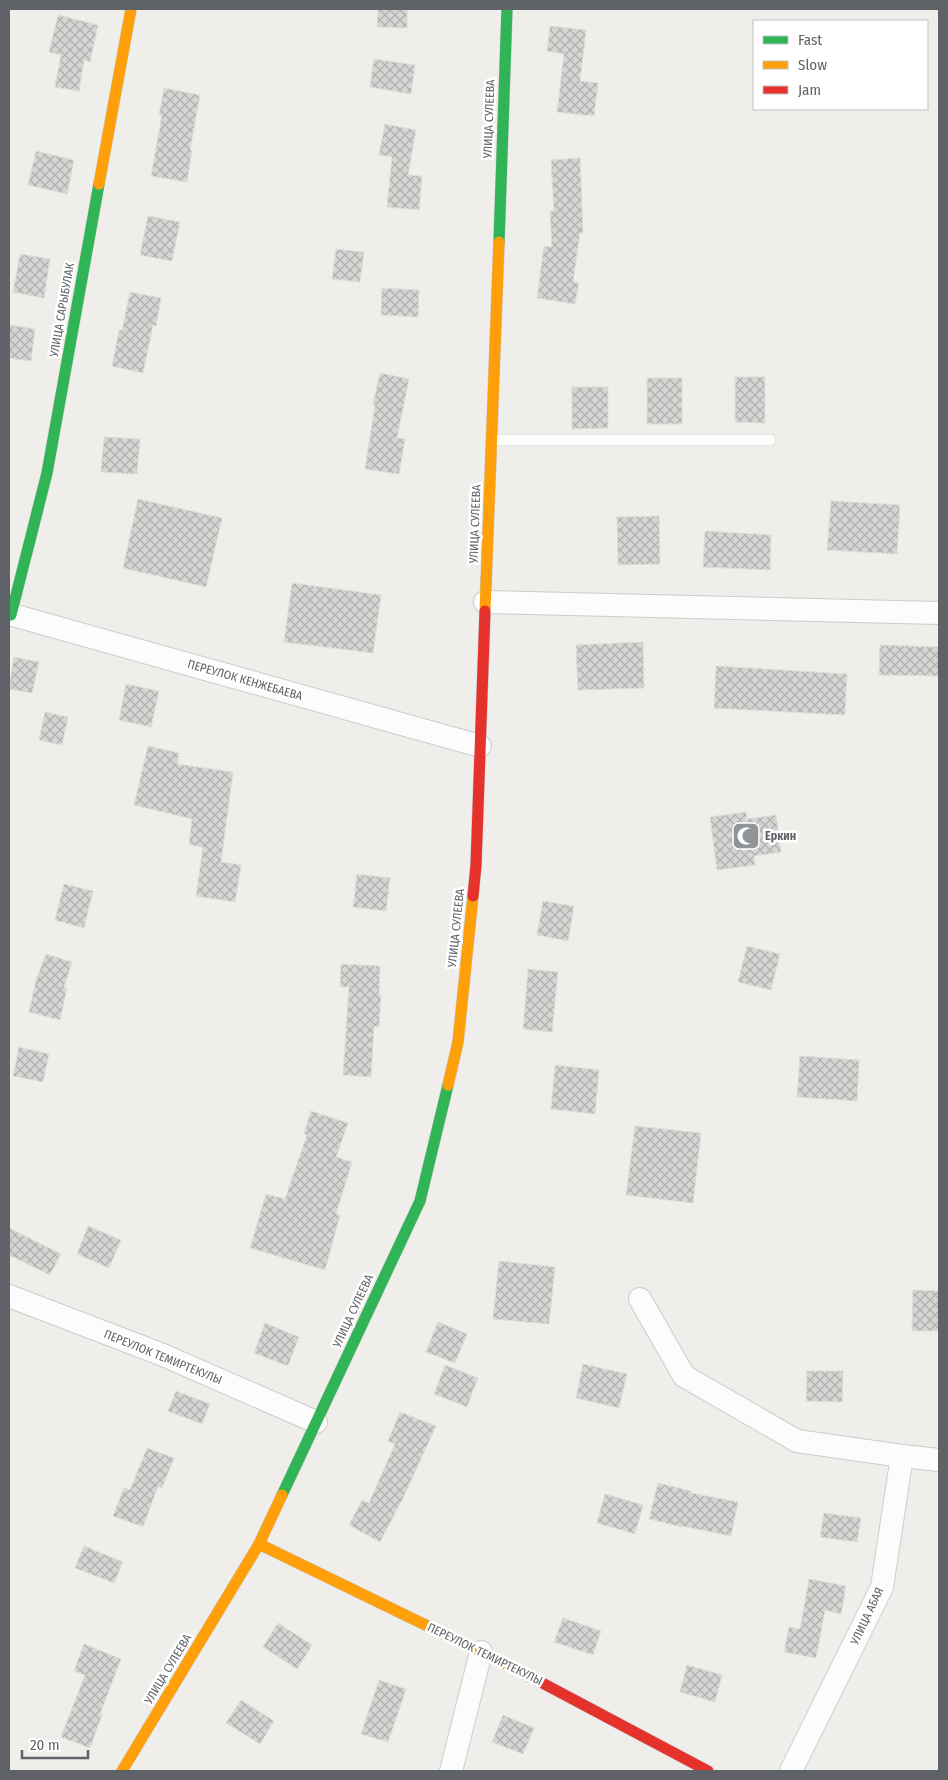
<svg xmlns="http://www.w3.org/2000/svg" width="948" height="1780" viewBox="0 0 948 1780" font-family="'Fira Sans Condensed',sans-serif">
<defs>
<pattern id="building-cross-hatch" width="8" height="8" patternUnits="userSpaceOnUse" patternTransform="scale(1.25)"><rect width="8" height="8" fill="#d6d5d3"/><path d="M0 0l8 8M0 8l8-8" fill="none" stroke="#b1b0af"/></pattern>
</defs>
<rect width="100%" height="100%" fill="#efeeea"/>
<g fill="url(#building-cross-hatch)" stroke="#deddd9">
<polygon points="378,9 407,9 407,28 377,27"/>
<polygon points="58,15 98,25 90,62 84,60 79,91 55,87 61,55 49,52"/>
<polygon points="550,26 586,30 580,81 598,83 594,116 557,112 564,54 547,51"/>
<polygon points="374,59 415,65 411,94 370,87"/>
<polygon points="164,88 200,95 190,150 192,150 187,182 151,176 162,115 159,115"/>
<polygon points="385,124 416,130 408,175 422,176 419,210 387,207 392,157 379,155"/>
<polygon points="36,151 74,160 67,194 28,185"/>
<polygon points="580,158 583,233 580,233 573,282 579,283 575,304 537,298 544,246 552,247 550,211 554,211 551,160"/>
<polygon points="148,216 180,222 172,261 140,255"/>
<polygon points="336,249 364,252 360,282 332,279"/>
<polygon points="20,254 50,259 44,298 13,292"/>
<polygon points="382,288 419,290 418,317 381,315"/>
<polygon points="130,292 161,298 156,326 153,325 143,373 112,366 119,330 122,330"/>
<polygon points="9,325 35,329 31,361 9,358"/>
<polygon points="380,373 409,379 397,438 405,439 399,474 365,469 375,405 373,404"/>
<polygon points="735,377 765,377 765,423 735,422"/>
<rect x="647" y="378" width="35" height="46"/>
<polygon points="572,387 608,387 608,428 572,429"/>
<polygon points="104,437 140,439 137,474 101,472"/>
<polygon points="138,499 222,518 206,587 123,568"/>
<polygon points="831,501 900,505 897,554 827,550"/>
<polygon points="659,516 660,564 618,565 617,517"/>
<polygon points="705,531 771,535 770,570 703,567"/>
<polygon points="292,583 381,595 373,653 284,642"/>
<polygon points="643,642 644,688 578,690 576,645"/>
<polygon points="880,645 939,647 939,676 879,675"/>
<polygon points="14,657 39,662 32,693 9,689"/>
<polygon points="716,666 847,674 845,715 714,708"/>
<polygon points="126,684 159,691 151,727 119,720"/>
<polygon points="45,712 68,717 62,745 39,740"/>
<polygon points="148,746 179,753 177,764 233,772 221,862 241,865 235,902 196,896 203,847 189,845 192,819 134,805"/>
<polygon points="746,812 747,819 776,815 781,852 754,856 755,865 717,870 710,817"/>
<polygon points="357,874 390,878 386,911 353,907"/>
<polygon points="64,884 93,891 84,928 55,920"/>
<polygon points="543,901 574,906 568,941 537,935"/>
<polygon points="747,946 780,954 771,990 738,982"/>
<polygon points="46,954 72,962 64,987 67,988 60,1020 29,1012 36,980"/>
<polygon points="341,964 380,966 379,995 381,995 379,1027 374,1026 371,1077 343,1075 349,987 340,987"/>
<polygon points="528,969 558,972 552,1032 523,1029"/>
<polygon points="19,1047 49,1054 43,1082 13,1076"/>
<polygon points="800,1056 859,1060 857,1101 797,1097"/>
<polygon points="555,1065 599,1070 595,1114 551,1109"/>
<polygon points="311,1111 348,1123 336,1157 352,1162 336,1214 340,1215 325,1270 250,1248 266,1194 285,1199 307,1135 304,1134"/>
<polygon points="635,1126 701,1133 693,1203 626,1195"/>
<polygon points="88,1226 121,1240 109,1268 77,1254"/>
<polygon points="9,1228 61,1254 50,1275 9,1255"/>
<polygon points="499,1261 555,1267 549,1324 493,1319"/>
<polygon points="913,1290 939,1291 939,1331 912,1331"/>
<polygon points="438,1322 467,1334 455,1363 426,1352"/>
<polygon points="265,1323 299,1337 288,1366 254,1353"/>
<polygon points="583,1364 627,1374 619,1408 576,1398"/>
<polygon points="445,1365 478,1378 467,1407 434,1394"/>
<polygon points="807,1371 843,1371 842,1402 806,1401"/>
<polygon points="176,1391 210,1404 202,1424 168,1411"/>
<polygon points="400,1412 436,1426 402,1500 380,1542 349,1525 362,1500 369,1503 395,1444 388,1441"/>
<polygon points="147,1448 174,1458 162,1488 158,1486 143,1527 113,1516 124,1488 130,1490"/>
<polygon points="658,1483 691,1491 691,1493 738,1502 731,1536 682,1526 682,1527 649,1519"/>
<polygon points="605,1494 643,1505 635,1534 597,1523"/>
<polygon points="824,1513 861,1518 857,1542 820,1537"/>
<polygon points="84,1546 123,1562 114,1583 75,1568"/>
<polygon points="809,1579 846,1586 841,1614 825,1610 816,1658 784,1652 789,1627 800,1629"/>
<polygon points="563,1618 601,1631 593,1655 554,1642"/>
<polygon points="278,1623 312,1645 297,1669 263,1647"/>
<polygon points="84,1644 121,1659 100,1714 102,1715 90,1748 61,1737 85,1675 74,1671"/>
<polygon points="687,1665 722,1675 715,1702 680,1692"/>
<polygon points="379,1680 406,1689 388,1742 361,1734"/>
<polygon points="241,1700 274,1721 260,1744 226,1723"/>
<polygon points="503,1715 534,1728 523,1754 492,1742"/>
</g>
<g fill="none" stroke-linecap="round" stroke-linejoin="round">
<g stroke="#cbcccc" stroke-width="12">
<polyline id="lane" points="491,440 770,440"/>
</g>
<g stroke="#cbcccc" stroke-width="24">
<g id="street">
<polyline points="485,602 939,613"/>
<polyline points="9,614 480,746"/>
<polyline points="9,1296 163,1355 316,1422"/>
<polyline points="640,1299 684,1376 797,1441 902,1456"/>
<polyline points="451,1771 481,1652"/>
<polyline points="791,1771 882,1587 902,1456 939,1460"/>
</g>
</g>
<g stroke="#cacacb" stroke-width="12">
<g id="fast">
<polyline points="499,242 507,9"/>
<polyline points="11,615 47,473 99,184"/>
<polyline points="282,1495 420,1201 448,1085"/>
</g>
</g>
<g stroke="#cacacb" stroke-width="12">
<g id="slow">
<polyline points="99,184 131,9"/>
<polyline points="485,611 499,242"/>
<polyline points="448,1085 458,1042 473,896"/>
<polyline points="259,1544 516,1669"/>
<polyline points="122,1771 259,1544 282,1495"/>
</g>
</g>
<g stroke="#cacacb" stroke-width="12">
<g id="jam">
<polyline points="473,896 476,865 485,611"/>
<polyline points="516,1669 708,1771"/>
</g>
</g>
<use href="#lane" stroke="#fdfcfc" stroke-width="11"/>
<use href="#street" stroke="#fdfcfc" stroke-width="22"/>
<use href="#fast" stroke="#30b455" stroke-width="11"/>
<use href="#slow" stroke="#ff9f0a" stroke-width="11"/>
<use href="#jam" stroke="#e5322d" stroke-width="11"/>
</g>
<defs>
<g id="mosque-square" transform="scale(1.4375)"><rect x="-9" y="-9" width="18" height="18" rx="4" fill="#919496" stroke="#fff"/><path d="M3.5-4.9A6 6 0 1 0 3.5 4.9A5 5 0 1 1 3.5-4.9Z" fill="#fff"/></g>
</defs>
<g fill-rule="evenodd">
<use href="#mosque-square" x="746" y="836"/>
</g>
<g text-anchor="middle" dominant-baseline="central" stroke-width="5" stroke-linejoin="round" paint-order="stroke">
<g font-size="12" fill="#5f6368" stroke="#fff">
<text transform="translate(489 119) rotate(-88)">УЛИЦА СУЛЕЕВА</text>
<text transform="translate(62 310) rotate(-80)">УЛИЦА САРЫБУЛАК</text>
<text transform="translate(475 524) rotate(-88)">УЛИЦА СУЛЕЕВА</text>
<text transform="translate(245 680) rotate(16)">ПЕРЕУЛОК КЕНЖЕБАЕВА</text>
<text transform="translate(456 928) rotate(-84)">УЛИЦА СУЛЕЕВА</text>
<text transform="translate(353 1311) rotate(-65)">УЛИЦА СУЛЕЕВА</text>
<text transform="translate(163 1357) rotate(22)">ПЕРЕУЛОК ТЕМИРТЕКУЛЫ</text>
<text transform="translate(867 1616) rotate(-65)">УЛИЦА АБАЯ</text>
<text transform="translate(485 1654) rotate(26)">ПЕРЕУЛОК ТЕМИРТЕКУЛЫ</text>
<text transform="translate(168 1669) rotate(-59)">УЛИЦА СУЛЕЕВА</text>
</g>
<g font-size="12" font-weight="bold" fill="#5f6368" stroke="#fff" text-anchor="start">
<text x="765" y="836">Еркин</text>
</g>
</g>
<rect width="948" height="1780" fill="none" stroke="#5f6368" stroke-width="20"/>
<rect x="753" y="20" width="175" height="90" fill="#ffffff" stroke="#bfc1c3"/>
<rect x="763" y="36" width="25" height="8" fill="#30b455" stroke="#bfc1c3"/>
<text x="798" y="45" font-size="15" fill="#5f6368">Fast</text>
<rect x="763" y="61" width="25" height="8" fill="#ff9f0a" stroke="#bfc1c3"/>
<text x="798" y="70" font-size="15" fill="#5f6368">Slow</text>
<rect x="763" y="86" width="25" height="8" fill="#e5322d" stroke="#bfc1c3"/>
<text x="798" y="95" font-size="15" fill="#5f6368">Jam</text>
<path d="M22 1750v8h66v-8" fill="none" stroke="#5f6368" stroke-width="2.5"/>
<text x="30" y="1750" font-size="15" fill="#5f6368" stroke="#ffffff" stroke-width="4" paint-order="stroke">20 m</text>
</svg>
